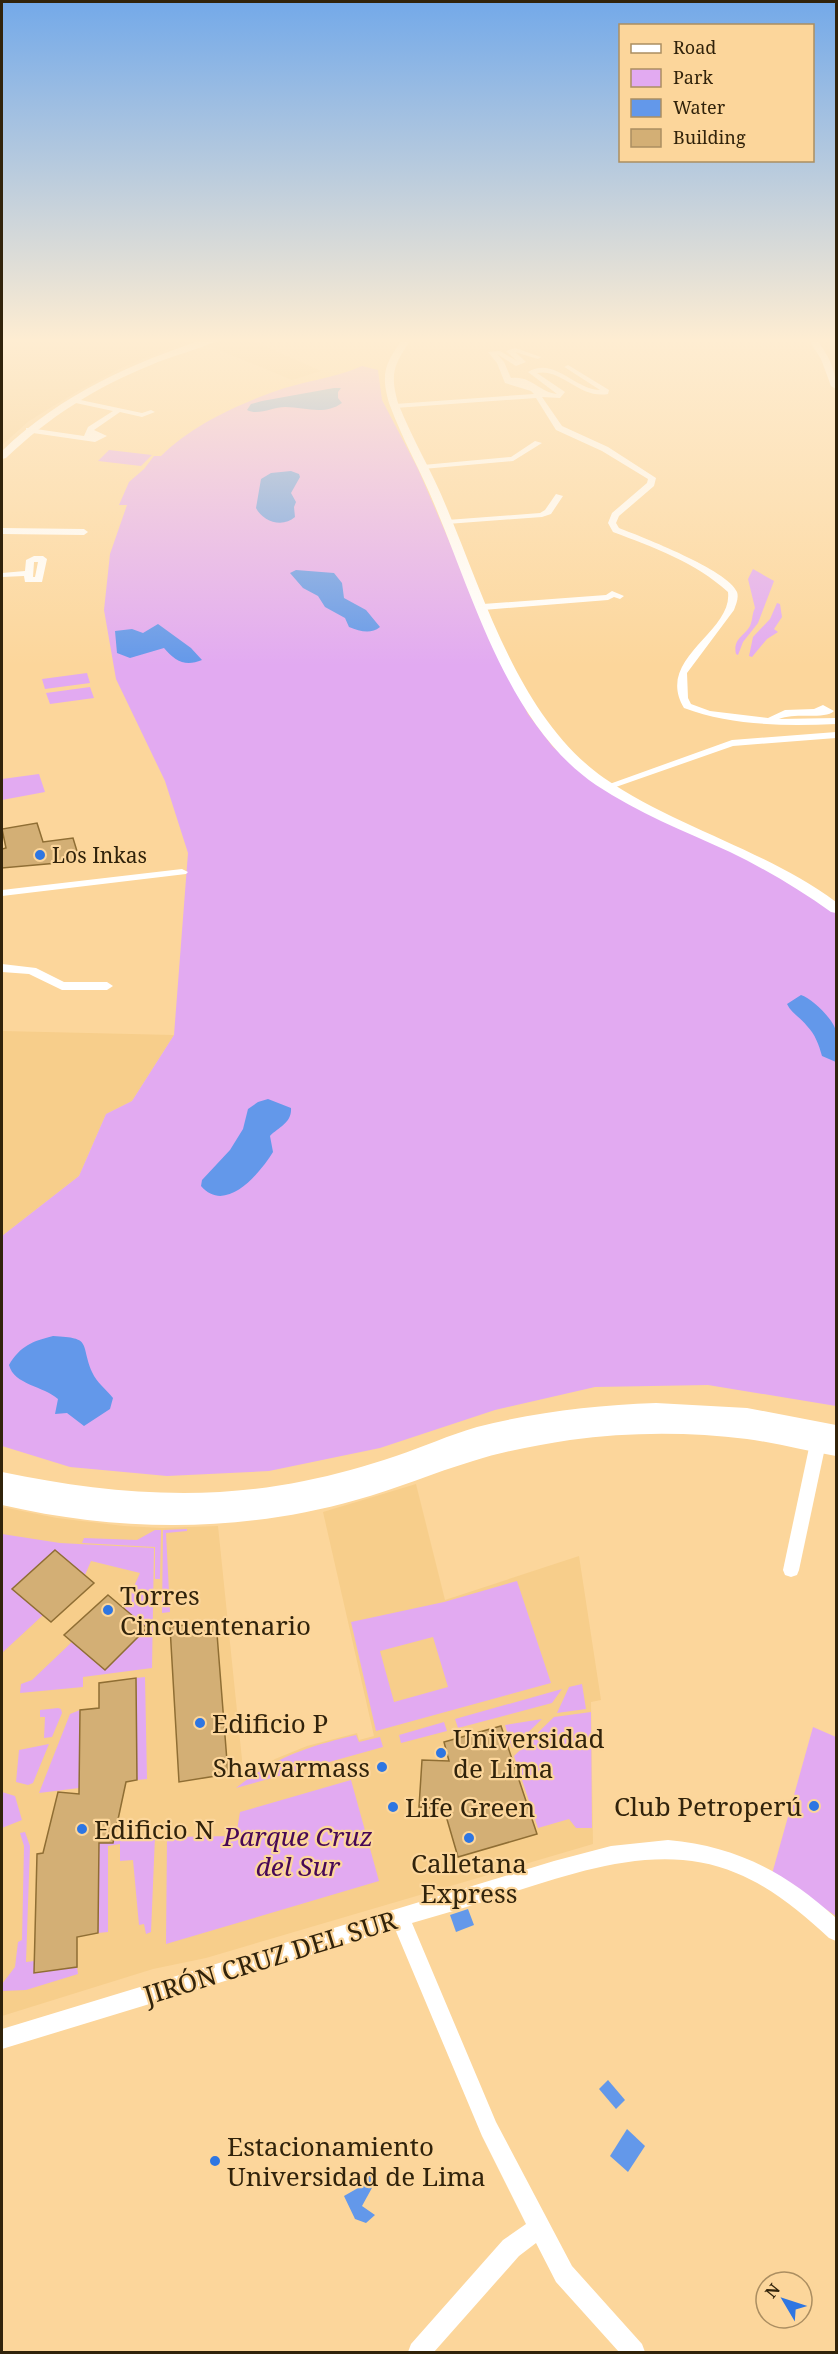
<svg xmlns="http://www.w3.org/2000/svg" width="838" height="2354" viewBox="0 0 838 2354" font-family="'Noto Serif',serif">
<rect width="100%" height="100%" fill="#fcd69b"/>
<g fill="#f7ce8b">
<polygon points="2,337 198,337 121,368 78,391 29,421 2,445"/>
<polygon points="235,337 245,337 321,371 292,380 207,345"/>
<polygon points="2,1031 174,1035 132,1101 106,1114 79,1176 2,1236"/>
<polygon points="416,1484 445,1600 579,1556 601,1700 591,1702 593,1844 206,1958 153,1969 2,2016 2,1507 57,1518 124,1526 162,1528 218,1526 244,1779 275,1759 307,1746 357,1733 359,1740 374,1736 323,1512"/>
</g>
<g fill="#e2aaf1" fill-rule="evenodd">
<path d="M362,366L378,370L382,400L418,469L498,654L528,714L553,747L595,783L735,852L801,888L836,913V1406L708,1385L595,1387L495,1410L380,1448L269,1471L167,1476L70,1467L2,1446V1236L79,1176L106,1114L132,1101L174,1035L188,853L165,781L116,679L104,610L110,554L127,505H119L129,482L144,469L154,456H161C190,427 234,406 273,392C302,381 333,379 362,366Z"/>
<polygon points="109,450 152,455 141,466 98,461"/>
<path d="M753,569L774,581L758,623L743,642L738,655L736,654C732,637 748,635 751,623C753,617 752,614 755,608L748,579Z"/>
<polygon points="777,603 780,604 782,617 774,629 778,632 767,639 752,657 749,656 753,637 770,619"/>
<polygon points="87,673 90,683 45,689 42,679"/>
<polygon points="90,687 94,698 50,704 46,693"/>
<polygon points="39,774 45,792 2,800 2,779"/>
<polygon points="187,1529 187,1531 166,1533 170,1612 162,1613 163,1530"/>
<polygon points="155,1530 161,1530 160,1579 155,1579 155,1547 82,1543 84,1538 137,1540"/>
<polygon points="2,1534 60,1543 154,1548 152,1668 83,1677 83,1687 20,1693 21,1684 32,1680 73,1641 105,1669 147,1628 124,1609 140,1573 91,1561 85,1575 56,1551 13,1588 43,1615 2,1653"/>
<path d="M517,1581L551,1683L376,1731L351,1622L444,1602ZM433,1637L448,1687L394,1702L380,1651Z"/>
<polygon points="145,1677 147,1779 137,1780 136,1678"/>
<polygon points="582,1684 586,1709 557,1713 569,1687"/>
<polygon points="562,1689 552,1703 458,1728 455,1719"/>
<polygon points="58,1708 61,1709 62,1713 52,1737 44,1738 45,1717 40,1717 40,1710"/>
<polygon points="80,1710 79,1788 39,1793 70,1714"/>
<polygon points="591,1712 592,1828 576,1828 569,1819 538,1828 514,1756 554,1717"/>
<polygon points="542,1719 512,1748 505,1725"/>
<polygon points="444,1722 447,1731 401,1743 399,1735"/>
<polygon points="813,1727 836,1737 836,1916 772,1874"/>
<path d="M356,1735L359,1742L380,1737L383,1747L236,1788C275,1757 309,1746 356,1735Z"/>
<polygon points="49,1744 33,1783 28,1785 16,1782 19,1750"/>
<polygon points="351,1780 379,1881 166,1944 167,1837 236,1836 240,1812"/>
<polygon points="2,1792 15,1796 22,1820 2,1828"/>
<polygon points="25,1832 30,1846 26,1962 34,1961 34,1973 77,1967 78,1974 26,1990 2,1991 2,1984 15,1967 18,1942 22,1940 24,1846 20,1833"/>
<polygon points="155,1836 151,1932 146,1934 144,1924 139,1925 133,1860 120,1861 120,1844 108,1846 108,1932 98,1933 99,1842 112,1843 114,1838"/>
</g>
<g fill="#6398ea">
<path d="M334,388H341L338,392V398L342,403C324,416 305,407 285,407C273,407 258,416 247,410L251,404L262,401Z"/>
<path d="M291,471L299,474L300,477L291,493L296,502L294,507L295,517C283,528 263,522 256,508L261,479L271,473Z"/>
<path d="M296,570L334,573L342,583L344,598L366,610L380,627C370,635 360,631 349,627L345,618L325,607L318,596L303,588L290,573Z"/>
<path d="M158,624L191,648L202,660C185,667 175,661 164,648L130,658L117,653L115,631L132,629L143,633Z"/>
<path d="M801,995C813,999 835,1021 836,1032C838,1042 837,1052 836,1062L822,1056C819,1045 815,1034 807,1026C801,1018 791,1013 787,1004Z"/>
<path d="M268,1099L291,1108C292,1123 279,1127 270,1136L273,1152C260,1173 226,1215 201,1186L202,1180L230,1150L243,1129L248,1109L258,1102Z"/>
<path d="M53,1336C93,1338 80,1343 92,1372C97,1383 106,1389 113,1398L110,1409L84,1426L67,1413L55,1414L58,1399C44,1386 14,1385 9,1365C20,1346 33,1341 53,1336Z"/>
<polygon points="468,1909 474,1925 456,1932 450,1915"/>
<polygon points="608,2080 625,2100 616,2109 599,2089"/>
<polygon points="627,2129 645,2146 628,2172 610,2156"/>
<polygon points="370,2175 373,2186 362,2206 375,2215 366,2223 355,2219 344,2196 358,2188 359,2177"/>
</g>
<g fill="#d3af75" stroke="#8f6e34" stroke-width="1.5">
<polygon points="37,823 43,842 73,838 80,861 2,868 2,849 6,848 2,829"/>
<polygon points="55,1550 94,1583 51,1622 12,1589"/>
<polygon points="108,1595 147,1628 105,1670 64,1635"/>
<polygon points="216,1621 228,1774 179,1782 170,1627"/>
<polygon points="136,1678 137,1780 126,1782 113,1843 99,1843 98,1933 77,1937 77,1967 34,1973 37,1854 43,1853 58,1792 79,1794 80,1710 99,1708 99,1683"/>
<polygon points="501,1726 537,1834 458,1857 444,1809 419,1807 422,1760 449,1761 444,1742"/>
</g>
<g fill="none" stroke-linecap="round" stroke-linejoin="round">
<g fill="#fff" fill-rule="evenodd">
<path d="M515,348L541,357L538,359L515,352L526,362L516,366L497,354L504,362L511,378C531,375 539,392 557,394L528,372C554,356 575,390 600,390L566,368L564,367L568,365L609,390L608,394C579,399 562,368 537,373L565,392L560,398L542,397L562,426L608,447L656,478L654,486L619,516L616,523L619,528C642,537 728,570 737,592C739,598 736,604 734,610L687,673L688,698L691,704L710,711L768,718L785,710L814,709L823,705L834,711C825,720 795,712 779,719L836,718V724C786,726 731,726 684,708C654,658 733,633 728,592C695,562 653,547 613,532L608,523L612,513L647,483L648,479L602,451L556,430L536,398L395,408L391,406L395,404L534,394L531,391L505,383L497,363L488,352L500,351L517,361L506,351Z"/>
<polygon points="71,398 142,413 151,410 155,412 142,417 120,412 94,430 107,436 95,442 26,432 26,428 29,428 84,436 88,427 113,411 71,402"/>
<polygon points="535,441 542,443 513,461 423,469 419,467 423,465 511,457"/>
<polygon points="556,494 563,496 551,514 542,517 447,524 443,522 447,520 540,513 545,510"/>
<polygon points="2,528 84,529 88,532 84,535 2,534"/>
<path d="M34,556H43L47,559L42,582H25L24,576L2,577V573L25,571L26,560ZM34,562H38L35,577H33Z"/>
<polygon points="612,591 624,596 620,599 614,597 608,600 483,610 479,607 483,604 606,595"/>
<polygon points="836,732 836,738 733,746 613,788 605,788 604,786 732,740"/>
<polygon points="182,869 188,872 186,874 2,896 2,890"/>
<polygon points="2,964 36,968 64,982 107,982 113,986 107,990 62,990 29,974 2,972"/>
<polygon points="818,1437 824,1438 826,1443 799,1570 797,1575 791,1577 785,1575 783,1570 810,1443 812,1438"/>
<path d="M668,1840C737,1846 786,1873 836,1918V1941L829,1938C801,1912 771,1887 736,1873C661,1841 577,1872 504,1895C474,1905 443,1914 412,1923L496,2122L572,2266L642,2344L645,2352H619L556,2282L536,2243L519,2256L434,2352H408L411,2344L503,2240L526,2224L482,2136L395,1929L2,2049V2029L554,1861L611,1846Z"/>
</g>
<g fill="#fff" fill-rule="evenodd">
<path d="M211,337H224C211,346 168,357 151,365C96,387 49,417 6,458L2,459V451C61,394 134,362 211,337Z"/>
<path d="M404,337H413C395,363 389,371 398,403C412,439 432,471 446,506C485,598 519,718 604,778C677,828 764,849 836,902V913L831,912C799,889 765,869 730,852C684,831 638,813 596,785C509,726 474,599 435,506C421,471 402,439 389,403C380,371 386,363 404,337Z"/>
<path d="M807,337H815C827,354 836,367 836,389L831,386L821,359Z"/>
<path d="M656,1403L747,1408L836,1425V1456C807,1451 777,1443 747,1439C689,1432 629,1432 570,1440C538,1445 504,1451 473,1461C433,1473 396,1489 356,1500C240,1533 119,1532 2,1505V1472C102,1493 203,1502 304,1481C335,1475 366,1466 396,1456C423,1447 449,1435 477,1427C536,1412 595,1405 656,1403Z"/>
</g>
</g>
<linearGradient id="sky" x2="0" y2="1"><stop stop-color="#73a9e9"/><stop offset="0.51" stop-color="#feedd2"/><stop offset="1" stop-color="#feedd2" stop-opacity="0"/></linearGradient>
<rect width="838" height="666" fill="url(#sky)"/>
<g fill="#2e76e2" stroke="#fcd69b" stroke-width="2">
<circle cx="40" cy="855" r="6"/>
<circle cx="108" cy="1610" r="6"/>
<circle cx="200" cy="1723" r="6"/>
<circle cx="441" cy="1753" r="6"/>
<circle cx="382" cy="1767" r="6"/>
<circle cx="814" cy="1806" r="6"/>
<circle cx="393" cy="1807" r="6"/>
<circle cx="82" cy="1829" r="6"/>
<circle cx="469" cy="1838" r="6"/>
<circle cx="215" cy="2161" r="6"/>
</g>
<g text-anchor="middle" dominant-baseline="central" stroke-width="4.5" stroke-linejoin="round" paint-order="stroke">
<g font-size="21" fill="#31230b" stroke="#fcd69b" text-anchor="start">
<text x="52" y="855">Los Inkas</text>
</g>
<g font-size="26" fill="#31230b" stroke="#fcd69b" text-anchor="start">
<text x="120" y="1595">Torres<tspan x="120" dy="30">Cincuentenario</tspan></text>
<text x="212" y="1723">Edificio P</text>
<text x="453" y="1738">Universidad<tspan x="453" dy="30">de Lima</tspan></text>
<text x="370" y="1767" text-anchor="end">Shawarmass</text>
<text x="802" y="1806" text-anchor="end">Club Petroperú</text>
<text x="405" y="1807">Life Green</text>
<text x="94" y="1829">Edificio N</text>
<text x="469" y="1863" text-anchor="middle">Calletana<tspan x="469" dy="30">Express</tspan></text>
<text x="227" y="2146">Estacionamiento<tspan x="227" dy="30">Universidad de Lima</tspan></text>
</g>
<g font-size="26" font-style="italic" fill="#470855" stroke="#fcd69b">
<text x="298" y="1836">Parque Cruz<tspan x="298" dy="30">del Sur</tspan></text>
</g>
<g font-size="26" fill="#31230b" stroke="#fcd69b">
<text transform="translate(270 1957) rotate(-17)">JIRÓN CRUZ DEL SUR</text>
</g>
</g>
<rect width="838" height="2354" fill="none" stroke="#31230b" stroke-width="6"/>
<rect x="619" y="24" width="195" height="138" fill="#fcd69b" stroke="#ab8e61" stroke-width="1.5"/>
<rect x="631" y="44" width="30" height="9" fill="#ffffff" stroke="#ab8e61" stroke-width="1.5"/>
<text x="673" y="54" font-size="18" fill="#31230b">Road</text>
<rect x="631" y="69" width="30" height="18" fill="#e2aaf1" stroke="#ab8e61" stroke-width="1.5"/>
<text x="673" y="84" font-size="18" fill="#31230b">Park</text>
<rect x="631" y="99" width="30" height="18" fill="#6398ea" stroke="#ab8e61" stroke-width="1.5"/>
<text x="673" y="114" font-size="18" fill="#31230b">Water</text>
<rect x="631" y="129" width="30" height="18" fill="#d3af75" stroke="#ab8e61" stroke-width="1.5"/>
<text x="673" y="144" font-size="18" fill="#31230b">Building</text>
<g transform="translate(784 2300) rotate(309)"><circle r="28" fill="#fcd69b" stroke="#ab8e61" stroke-width="1.5"/>
<path d="M0-4.5L10 22L0 15L-10 22Z" fill="#2e76e2"/>
<text y="-9" font-size="16" font-weight="bold" text-anchor="middle" fill="#31230b">N</text>
</g>
</svg>
